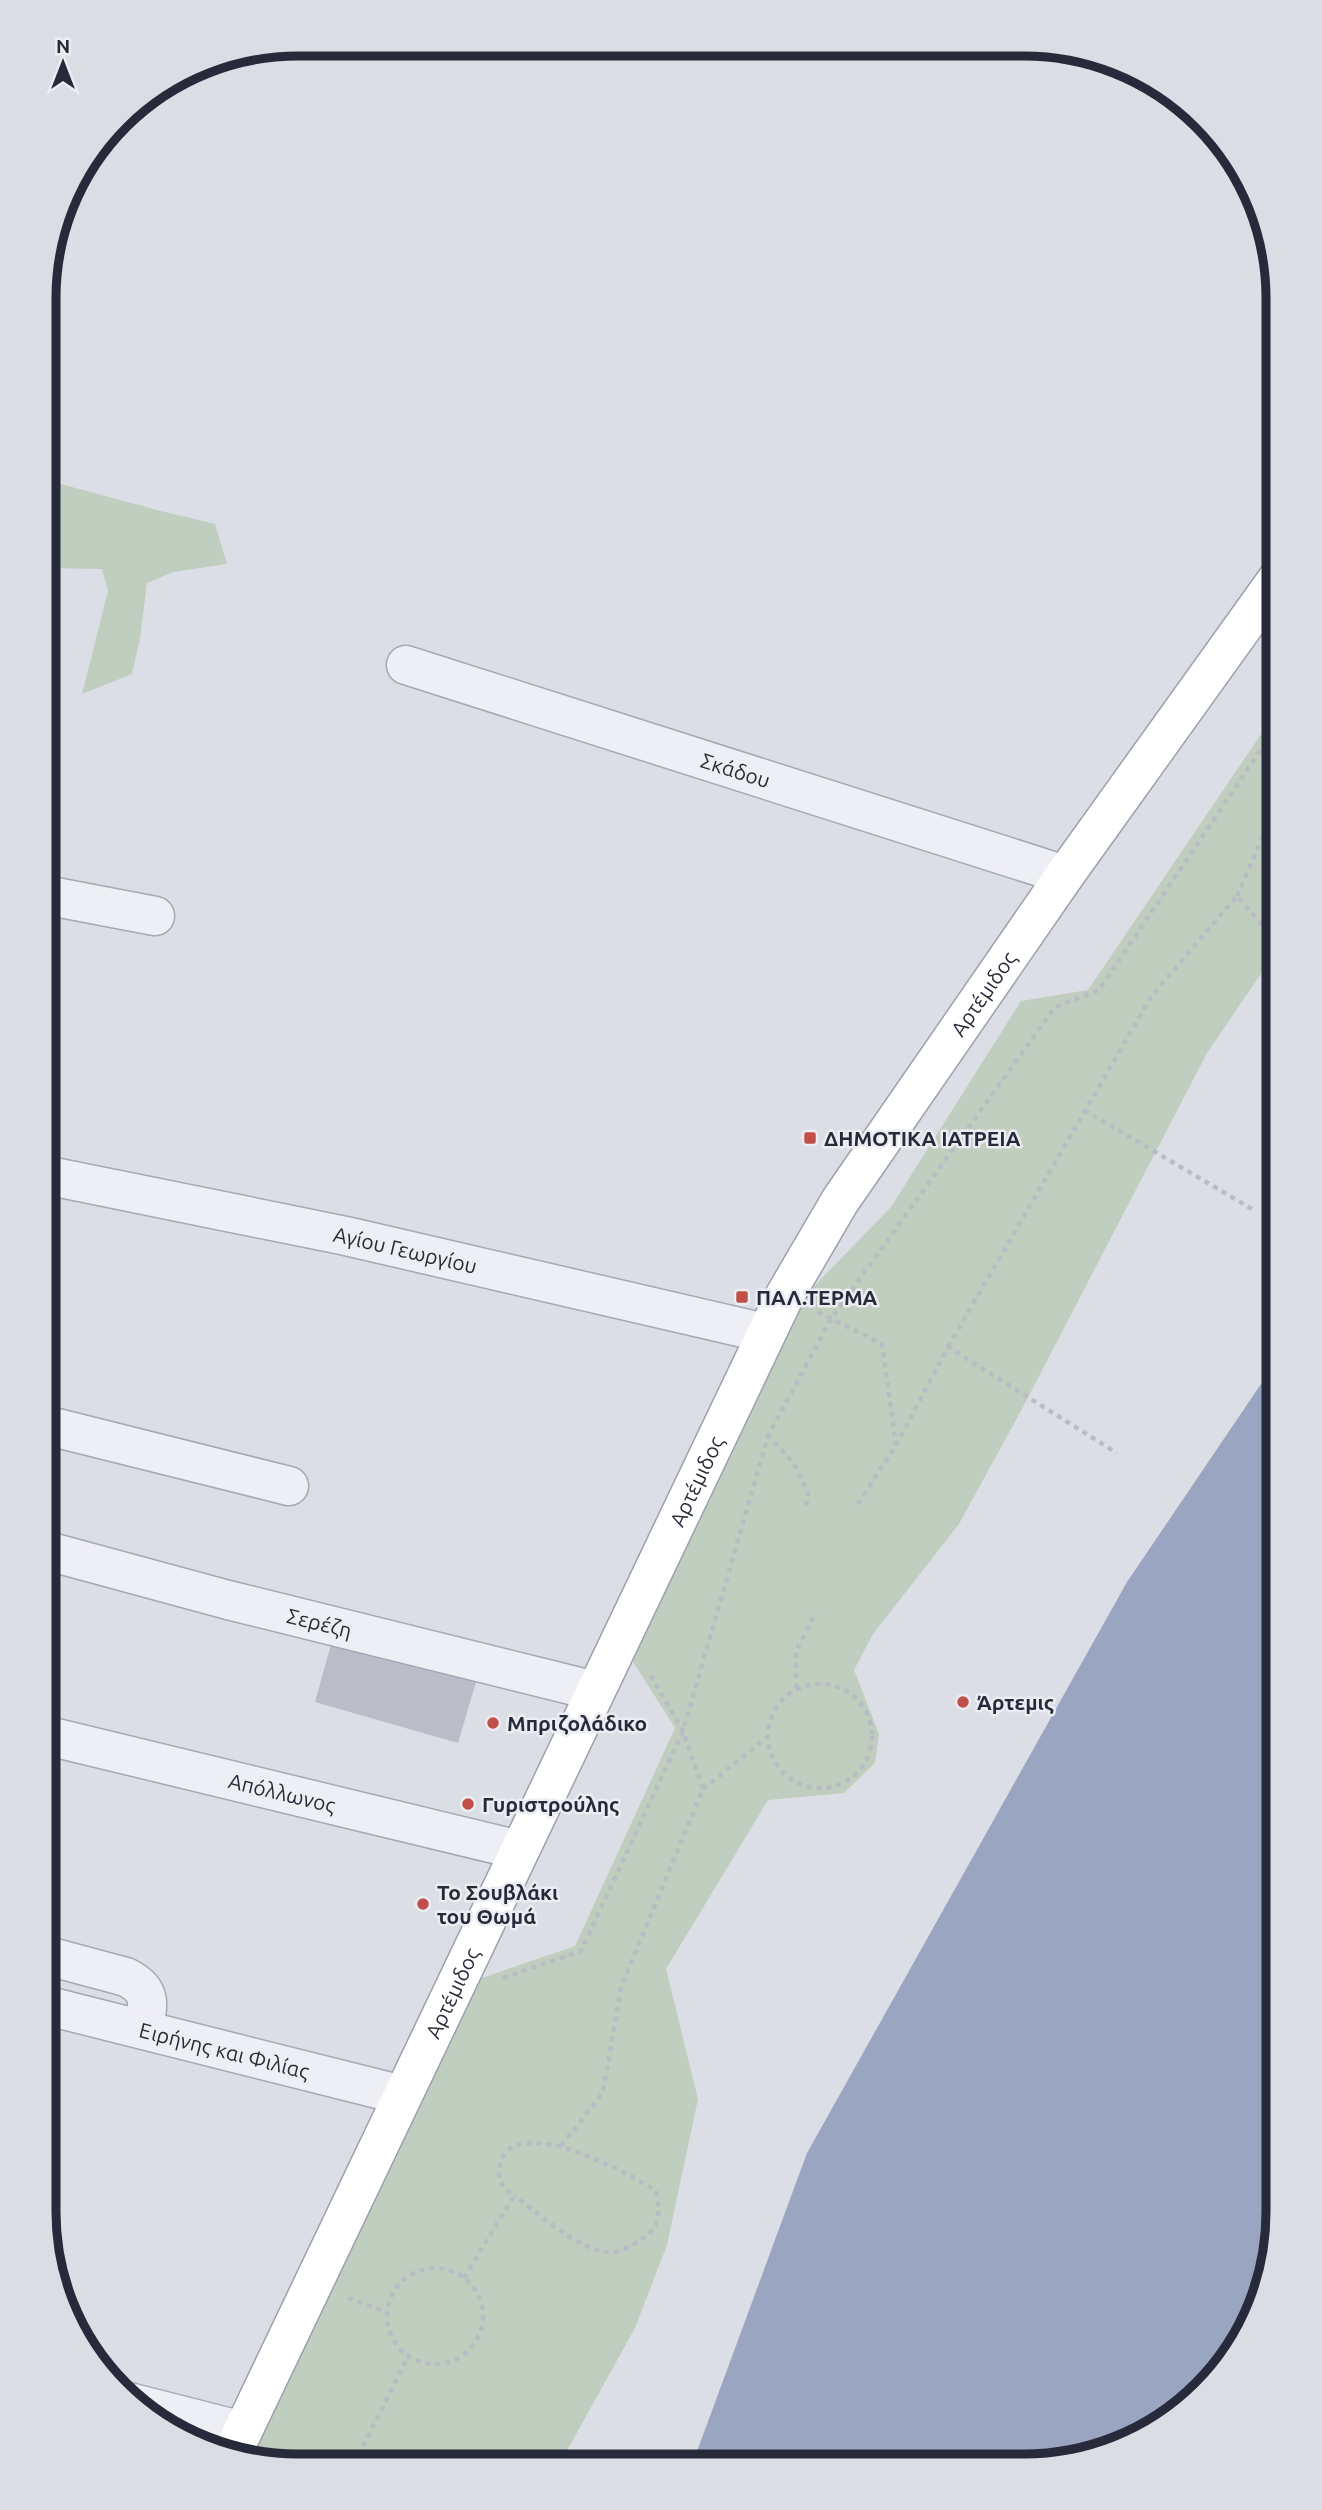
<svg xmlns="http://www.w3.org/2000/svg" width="1322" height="2510" viewBox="0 0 1322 2510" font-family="Ubuntu,sans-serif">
<rect width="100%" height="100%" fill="#dcdee5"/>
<g fill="#bfcebe">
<polygon points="46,474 57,483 161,511 215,524 227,564 173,572 147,583 140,638 132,674 82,694 108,591 102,569 46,568"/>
<polygon points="1278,645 1278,959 1265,968 1207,1053 1023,1407 959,1524 873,1634 854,1670 879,1734 875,1763 844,1793 768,1800 666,1969 698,2099 667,2245 635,2328 559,2465 264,2464 243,2458 473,1981 575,1946 675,1728 625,1649 784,1317 891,1207 1021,1001 1088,990 1276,712 1267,659"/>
</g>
<polygon fill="#9aa5c2" points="1278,1359 1278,2229 1259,2309 1225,2367 1166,2423 1105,2453 1024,2466 692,2465 807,2153 1127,1582"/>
<polygon fill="#babcc7" points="332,1641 476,1682 458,1743 315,1702"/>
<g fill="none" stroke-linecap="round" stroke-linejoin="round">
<g stroke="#a6a8b2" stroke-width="41">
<g id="minor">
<path id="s1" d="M406,665L1065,875"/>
<polyline points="45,895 155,916"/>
<path id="s2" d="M45,1175L346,1236L765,1333"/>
<polyline points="45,1425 289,1486"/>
<path id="s3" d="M44,1550L228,1600L595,1691"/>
<path id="s4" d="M44,1735L519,1850"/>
<path d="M44,1955L126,1977C152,1990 149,2004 143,2029"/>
<path id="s5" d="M44,2005L402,2095"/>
<polyline points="129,2402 243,2431"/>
</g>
</g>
<g stroke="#9ca0af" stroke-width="41">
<g id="major">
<path id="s6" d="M232,2454L785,1295L840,1201L1065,875L1278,578"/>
</g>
</g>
<g stroke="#babcc4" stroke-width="4.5" stroke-dasharray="5 5" stroke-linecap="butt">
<polyline points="1266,742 1278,751"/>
<polyline points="1237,896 1278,802"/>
<polyline points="1084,1110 1252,1209"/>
<polyline points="818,1312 882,1344 896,1445"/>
<polyline points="948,1347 1151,997 1237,896 1278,944"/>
<polyline points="767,1435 793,1462 808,1493 806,1510"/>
<polyline points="858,1504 896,1445 948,1347 1117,1453"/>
<circle cx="820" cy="1736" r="52"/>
<polyline points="796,1688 796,1651 816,1612"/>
<polyline points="703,1789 766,1738"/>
<polyline points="503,1978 581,1951 683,1731 768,1436 831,1319 1055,1007 1099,990 1266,742 1278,719"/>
<polyline points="561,2146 603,2093 621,1987 703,1789 683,1731 648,1671"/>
<circle cx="435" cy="2316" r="48"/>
<path d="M464,2278L514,2196C502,2187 496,2178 500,2164C513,2110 631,2174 656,2191C660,2212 661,2226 642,2239C633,2245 618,2254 607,2252C577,2249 538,2213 514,2196"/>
<polyline points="348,2298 387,2312"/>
<polyline points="354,2464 409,2355"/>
</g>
<use href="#minor" stroke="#eeeff4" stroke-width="38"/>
<use href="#major" stroke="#fff" stroke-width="38"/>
</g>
<g fill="#c1504a" stroke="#ebedf3" stroke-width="2.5">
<rect x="803" y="1131" width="14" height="14" rx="3.5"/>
<rect x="735" y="1290" width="14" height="14" rx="3.5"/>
<circle cx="963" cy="1702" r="7"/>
<circle cx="493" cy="1723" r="7"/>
<circle cx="468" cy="1804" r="7"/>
<circle cx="423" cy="1904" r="7"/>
</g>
<g text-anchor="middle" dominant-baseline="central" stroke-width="5" stroke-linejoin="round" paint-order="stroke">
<g font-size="21" fill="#272a3a" stroke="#ebedf3">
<text stroke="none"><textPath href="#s1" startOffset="346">Σκάδου</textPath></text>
<text stroke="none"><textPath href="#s6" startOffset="1645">Αρτέμιδος</textPath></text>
<text stroke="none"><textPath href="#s2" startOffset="368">Αγίου Γεωργίου</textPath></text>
<text stroke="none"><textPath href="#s6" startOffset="1078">Αρτέμιδος</textPath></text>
<text stroke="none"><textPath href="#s3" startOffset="285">Σερέζη</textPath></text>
<text stroke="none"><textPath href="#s4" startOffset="245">Απόλλωνος</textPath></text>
<text stroke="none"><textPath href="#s6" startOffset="511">Αρτέμιδος</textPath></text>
<text stroke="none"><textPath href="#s5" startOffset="186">Ειρήνης και Φιλίας</textPath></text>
</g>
<g font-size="21" font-weight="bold" fill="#272a3a" stroke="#ebedf3" text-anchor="start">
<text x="824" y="1138">ΔΗΜΟΤΙΚΑ ΙΑΤΡΕΙΑ</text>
<text x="756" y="1297">ΠΑΛ.ΤΕΡΜΑ</text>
<text x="977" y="1702">Άρτεμις</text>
<text x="507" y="1723">Μπριζολάδικο</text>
<text x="482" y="1804">Γυριστρούλης</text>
<text x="437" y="1892">Το Σουβλάκι<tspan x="437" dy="24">του Θωμά</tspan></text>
</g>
</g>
<path d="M0 0H1322V2510H0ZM298 56H1024A242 242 0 0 1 1266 298V2212A242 242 0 0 1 1024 2454H298A242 242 0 0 1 56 2212V298A242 242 0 0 1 298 56Z" fill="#dbdde4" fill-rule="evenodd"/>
<path fill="none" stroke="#272a3a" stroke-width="9" d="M298 56H1024A242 242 0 0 1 1266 298V2212A242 242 0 0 1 1024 2454H298A242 242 0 0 1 56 2212V298A242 242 0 0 1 298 56Z"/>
<g transform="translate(63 63)" stroke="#ebedf3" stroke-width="5" paint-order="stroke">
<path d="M0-5L12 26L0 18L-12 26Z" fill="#272a3a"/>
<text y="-10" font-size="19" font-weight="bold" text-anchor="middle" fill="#272a3a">N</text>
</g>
</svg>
